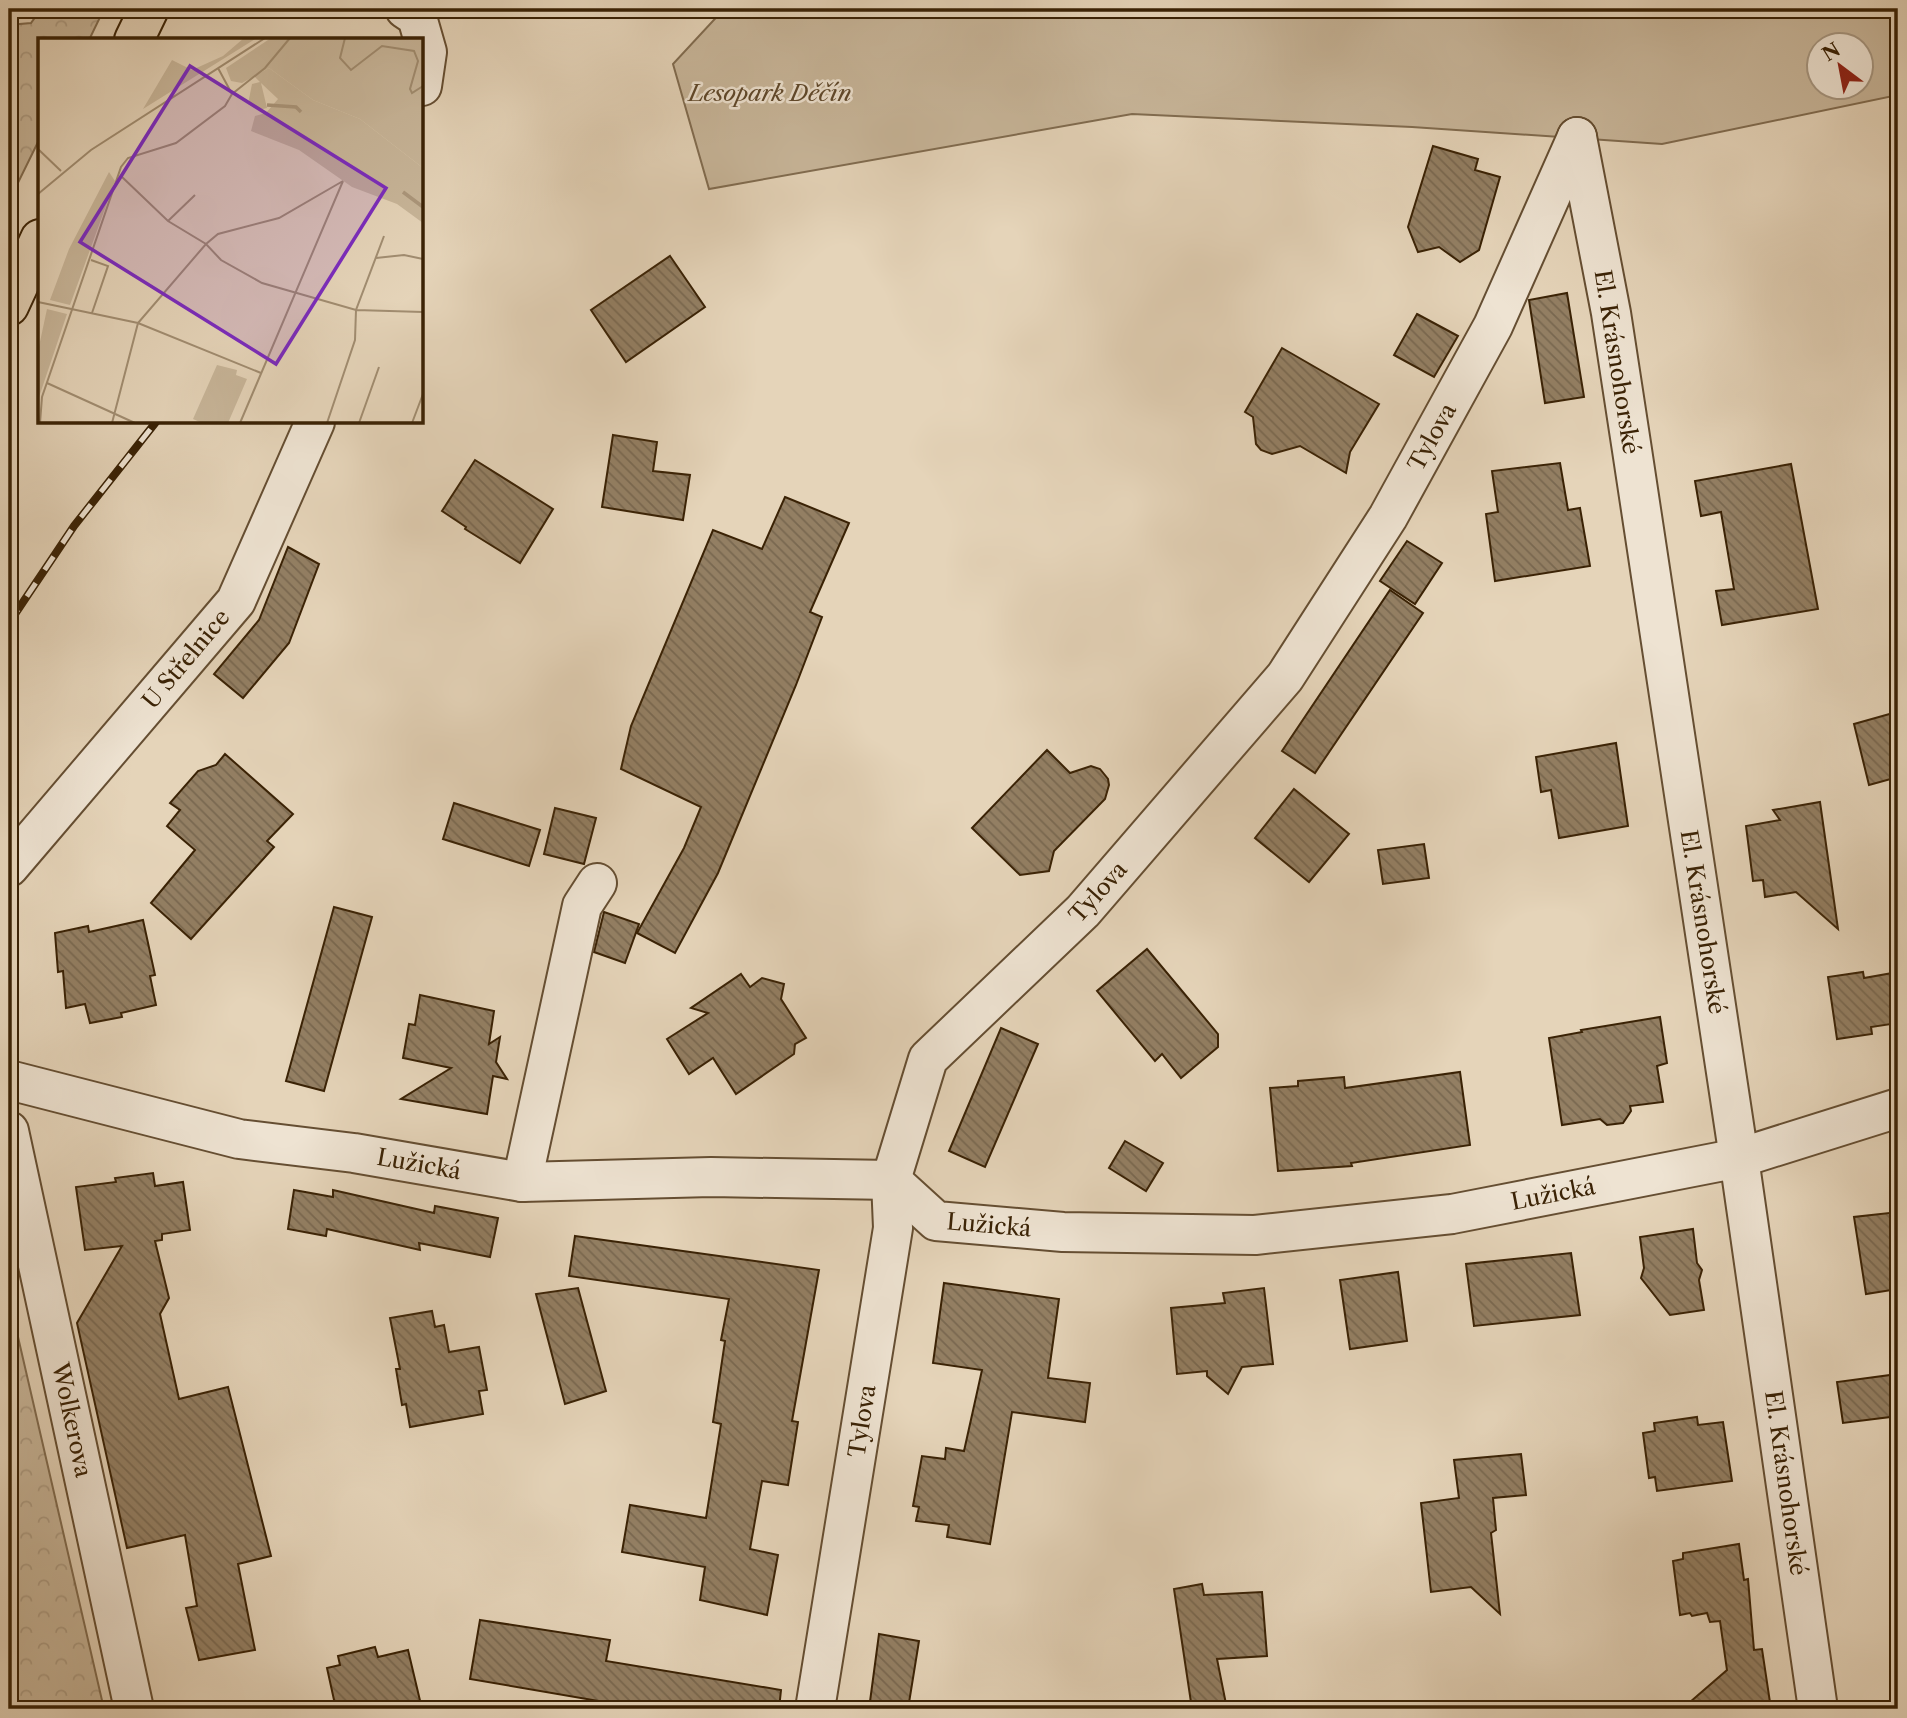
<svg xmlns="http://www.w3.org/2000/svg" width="1907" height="1718" viewBox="0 0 1907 1718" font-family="'Libre Caslon Text',serif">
<defs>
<pattern id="forest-crowns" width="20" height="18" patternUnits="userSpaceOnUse" patternTransform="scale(1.75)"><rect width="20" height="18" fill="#c8b69a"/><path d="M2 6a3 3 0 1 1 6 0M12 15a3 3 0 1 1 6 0" fill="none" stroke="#ad9c83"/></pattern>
<pattern id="building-back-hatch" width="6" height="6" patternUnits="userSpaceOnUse" patternTransform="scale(1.75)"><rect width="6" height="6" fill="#937f63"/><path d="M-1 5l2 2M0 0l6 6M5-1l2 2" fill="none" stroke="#796850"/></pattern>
</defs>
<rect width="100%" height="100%" fill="#e5d4b9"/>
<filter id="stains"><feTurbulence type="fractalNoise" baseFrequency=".00286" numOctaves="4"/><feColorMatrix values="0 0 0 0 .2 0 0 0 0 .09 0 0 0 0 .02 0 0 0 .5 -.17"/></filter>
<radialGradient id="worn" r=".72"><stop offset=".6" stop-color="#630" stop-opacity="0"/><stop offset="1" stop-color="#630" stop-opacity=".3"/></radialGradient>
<path fill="#c8b69a" stroke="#816c50" stroke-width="2" fill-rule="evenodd" d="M724,9H1898V95L1662,144L1412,127L1132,114L709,189L673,64ZM1820,46H1862V88H1820Z"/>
<g fill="url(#forest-crowns)" stroke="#816c50" stroke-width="2">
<polygon points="41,9 104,9 89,40 40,40 40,138 9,201 9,25 31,23"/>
<polygon points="9,1298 104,1709 9,1709"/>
</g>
<g fill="url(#building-back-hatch)" stroke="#3a2205" stroke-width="2">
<polygon points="1433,146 1478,159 1475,170 1500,177 1479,250 1460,262 1439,247 1418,252 1408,227"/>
<polygon points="670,256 705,307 626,362 591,310"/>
<polygon points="1567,293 1584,397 1545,403 1529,300"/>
<polygon points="1417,314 1458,336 1434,377 1394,355"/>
<polygon points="1282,348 1379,404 1350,452 1346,473 1300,446 1272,454 1261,450 1256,444 1253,417 1245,412"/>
<polygon points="613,435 657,442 653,471 690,475 683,520 602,507"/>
<polygon points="475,460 553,509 520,563 465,529 466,527 442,511"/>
<polygon points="1560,463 1568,510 1580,508 1590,566 1495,581 1486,514 1498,512 1492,471"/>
<polygon points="1791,464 1818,609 1722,625 1716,591 1734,589 1721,512 1701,516 1695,481"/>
<polygon points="785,497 849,523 810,612 822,617 796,685 718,873 675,953 637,933 684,848 701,807 621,769 631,726 713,530 762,549"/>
<polygon points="1407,541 1442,563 1415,604 1380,581"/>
<polygon points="288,547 319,564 289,643 243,698 214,674 259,620"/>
<polygon points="1390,590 1423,613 1315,773 1282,751"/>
<polygon points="1893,713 1898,736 1898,777 1869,785 1854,724"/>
<polygon points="1616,743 1628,826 1559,838 1551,790 1541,792 1536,757"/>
<polygon points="1047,750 1070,773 1091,766 1100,769 1108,779 1109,785 1105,799 1054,851 1049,871 1020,875 972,828"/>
<polygon points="225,754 293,814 267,841 274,847 191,939 151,903 195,850 167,826 180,810 170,803 198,771 216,765"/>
<polygon points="1294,789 1349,834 1309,882 1255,838"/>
<polygon points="1820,802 1838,929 1796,892 1765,897 1763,880 1753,881 1746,826 1780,820 1773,810"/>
<polygon points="454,803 540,830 529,866 443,839"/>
<polygon points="555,808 596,818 584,864 544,854"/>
<polygon points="1424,844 1429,878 1383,884 1378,850"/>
<polygon points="334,907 372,917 324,1091 286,1081"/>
<polygon points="604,912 639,924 625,963 594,952"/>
<polygon points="143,920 155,975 150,976 156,1005 121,1013 122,1017 90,1023 85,1004 66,1008 63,971 58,972 55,933 88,926 89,932"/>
<polygon points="1147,949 1218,1034 1218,1047 1181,1078 1162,1054 1155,1061 1097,991"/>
<polygon points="1863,972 1864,978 1898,972 1898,1023 1871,1027 1872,1034 1837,1039 1828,977"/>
<polygon points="741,974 750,987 762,978 784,984 781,999 806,1038 795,1044 794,1054 736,1094 713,1058 689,1074 667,1039 708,1013 691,1008"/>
<polygon points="420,995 494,1011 489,1044 500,1037 496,1062 507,1079 493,1076 487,1114 401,1099 451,1068 403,1058 409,1024 415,1025"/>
<polygon points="1660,1017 1667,1063 1657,1066 1663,1102 1630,1106 1631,1111 1623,1123 1607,1125 1600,1119 1562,1125 1549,1038 1582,1032 1581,1030"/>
<polygon points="1001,1028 1038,1044 985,1167 949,1151"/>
<polygon points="1460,1072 1470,1145 1351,1163 1352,1166 1278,1171 1270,1088 1298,1086 1298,1081 1344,1077 1345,1088"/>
<polygon points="1125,1141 1163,1163 1146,1191 1109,1168"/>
<polygon points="153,1173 155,1186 183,1182 190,1230 162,1234 162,1240 155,1241 169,1298 160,1314 179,1399 228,1387 271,1556 238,1564 255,1650 199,1660 186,1608 197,1606 185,1535 127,1548 77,1323 122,1246 85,1250 76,1187 116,1182 115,1178"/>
<polygon points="294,1190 333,1197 333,1190 434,1213 435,1206 498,1218 490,1257 419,1243 420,1250 327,1229 326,1236 288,1229"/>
<polygon points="1898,1212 1898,1289 1866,1294 1854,1217"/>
<polygon points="1693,1229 1697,1263 1702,1270 1699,1280 1704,1310 1670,1315 1641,1278 1644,1268 1640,1237"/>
<polygon points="575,1236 819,1270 792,1421 798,1422 788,1485 762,1481 750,1549 778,1555 767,1615 700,1600 705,1567 622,1552 630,1505 706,1518 721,1424 713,1422 725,1341 721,1340 729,1299 569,1276"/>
<polygon points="1571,1253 1580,1315 1474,1326 1466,1264"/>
<polygon points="1398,1272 1407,1341 1350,1349 1340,1280"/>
<polygon points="944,1283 1059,1299 1048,1378 1090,1383 1085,1422 1012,1412 990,1544 947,1537 949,1525 916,1521 919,1507 913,1506 922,1456 945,1459 946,1448 964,1451 982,1370 933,1363"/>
<polygon points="578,1288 606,1391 565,1404 536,1294"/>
<polygon points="1264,1288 1273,1364 1242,1367 1228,1394 1207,1376 1207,1371 1177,1374 1171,1308 1225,1303 1223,1293"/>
<polygon points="432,1311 435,1327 444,1325 449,1352 479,1347 487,1390 479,1391 483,1414 410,1427 406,1404 402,1405 396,1369 400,1369 390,1318"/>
<polygon points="1898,1374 1898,1416 1843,1423 1837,1382"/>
<polygon points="1697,1417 1698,1425 1723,1422 1732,1481 1657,1491 1655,1477 1649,1478 1643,1433 1655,1431 1654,1423"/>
<polygon points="1521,1454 1526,1495 1493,1498 1496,1530 1491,1533 1500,1614 1471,1587 1431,1592 1421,1503 1459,1498 1454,1460"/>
<polygon points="1739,1544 1744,1580 1748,1579 1754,1650 1762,1649 1771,1709 1682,1709 1727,1670 1720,1621 1710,1622 1707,1613 1692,1616 1690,1613 1680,1615 1673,1561 1683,1559 1683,1553"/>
<polygon points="1202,1584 1204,1595 1262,1592 1267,1656 1217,1659 1227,1709 1192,1709 1174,1589"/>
<polygon points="480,1620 610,1640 606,1661 781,1690 779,1709 645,1709 470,1679"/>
<polygon points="879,1634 919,1641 908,1709 869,1709"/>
<polygon points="375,1647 378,1657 408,1650 422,1709 336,1709 327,1668 340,1665 338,1656"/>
</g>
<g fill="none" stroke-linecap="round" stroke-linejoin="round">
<g stroke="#654e32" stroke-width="42">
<g id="minor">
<polyline points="405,9 417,17 427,52 422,86"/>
<polyline points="1577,137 1611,313 1632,450 1739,1158 1818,1709"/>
<polyline points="9,867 236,601 315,422"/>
<polyline points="9,1080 239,1139 354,1153 522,1182 711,1177 891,1180 936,1221 1063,1232 1255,1235 1452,1214 1739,1158 1898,1108"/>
<polyline points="9,1131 134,1709"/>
<polyline points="522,1182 582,906 597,883"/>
<polyline points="815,1709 893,1228 891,1180 928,1059 1083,911 1285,677 1388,517 1493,326 1577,137"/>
</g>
</g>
<g stroke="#3a2205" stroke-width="42">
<g id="major">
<polyline points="134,40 149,9"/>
<polyline points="9,306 40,239"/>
</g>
</g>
<use href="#minor" stroke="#eee3d2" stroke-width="38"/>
<use href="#major" stroke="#e5d4b9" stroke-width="38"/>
<g stroke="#3a2205" stroke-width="8">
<polyline id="rail" points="9,623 74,526 156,422"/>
</g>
<use href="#rail" stroke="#eee3d2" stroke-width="5" stroke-dasharray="16" stroke-linecap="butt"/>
</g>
<g text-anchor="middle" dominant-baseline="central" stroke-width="5" stroke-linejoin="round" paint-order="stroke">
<g font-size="23" font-style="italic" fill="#5e472a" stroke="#eee3d2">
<text x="770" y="93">Lesopark Děčín</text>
</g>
<g font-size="23" fill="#3a2205" stroke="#eee3d2">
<text transform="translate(1617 362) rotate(81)">El. Krásnohorské</text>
<text transform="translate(1432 437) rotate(-61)">Tylova</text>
<text transform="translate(186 659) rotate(-50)">U Střelnice</text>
<text transform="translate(1098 892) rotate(-48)">Tylova</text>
<text transform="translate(1703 922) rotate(81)">El. Krásnohorské</text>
<text transform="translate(419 1164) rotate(10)">Lužická</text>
<text transform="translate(1553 1194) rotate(-11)">Lužická</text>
<text transform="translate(989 1225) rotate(5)">Lužická</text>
<text transform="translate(72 1420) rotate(78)">Wolkerova</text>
<text transform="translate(862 1421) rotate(-81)">Tylova</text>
<text transform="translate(1786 1483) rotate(82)">El. Krásnohorské</text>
</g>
</g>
<g transform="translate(38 38)">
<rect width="385" height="385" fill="#e5d4b9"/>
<path d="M231,30L275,62L322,81L385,130V185L359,166L314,149L261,112L213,93L217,78L228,75L240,61L223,45L229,70L221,72L210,66L214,46L222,44L216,38ZM179,327L199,332L198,337L209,341L190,385H164L155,381Z" fill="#c8b69a"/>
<path d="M206,0H219L105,71L134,22L154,32L185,18ZM233,0H385V130L322,81L275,62L231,30L204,45L193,43L188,30ZM71,134L77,143L32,267L12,262L31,211ZM9,271L29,276L0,362V313Z" fill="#c8b69a"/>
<path fill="none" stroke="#ab977c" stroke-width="3.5" d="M229,67L258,69L263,74M365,154L385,169"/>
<path fill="none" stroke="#a18d71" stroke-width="2" d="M307,0L302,20L313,32L344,8L376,13L380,23L372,51L374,55L385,48M194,56L227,30L252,0M0,111L23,133M83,138L130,183L168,206L183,222L224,245L318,272L385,274M0,156L53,112L227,0M130,183L157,157M338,220L366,217L385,221M53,222L70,228L54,275M0,264L100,285L223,335M9,345L97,385M2,385L4,359L83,129L90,120L138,105L187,68L194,56L180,30M74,385L100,285L168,206L180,196L241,180L305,143M202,385L305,143M289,385L317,302L318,272L346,198M321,385L341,329M374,385L385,356"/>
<path fill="#7b2cbf" fill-opacity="0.15" stroke="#7b2cbf" stroke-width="3.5" d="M152,28L348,150L238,326L42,204Z"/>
<rect width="385" height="385" fill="none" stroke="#3a2205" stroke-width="3.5"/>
</g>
<rect width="1907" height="1718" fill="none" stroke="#e5d4b9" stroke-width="35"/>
<rect x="10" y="10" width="1886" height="1697" fill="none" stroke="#3a2205" stroke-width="3.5"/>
<rect x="18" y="18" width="1872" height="1683" fill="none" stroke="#3a2205" stroke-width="2"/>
<g transform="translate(1840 66) rotate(328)"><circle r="33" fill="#eee3d2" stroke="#a69680" stroke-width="2"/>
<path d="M0-5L12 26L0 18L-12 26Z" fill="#8f2418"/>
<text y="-10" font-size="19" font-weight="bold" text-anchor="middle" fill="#3a2205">N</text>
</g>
<rect width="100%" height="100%" filter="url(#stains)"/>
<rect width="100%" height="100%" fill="url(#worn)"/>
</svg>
